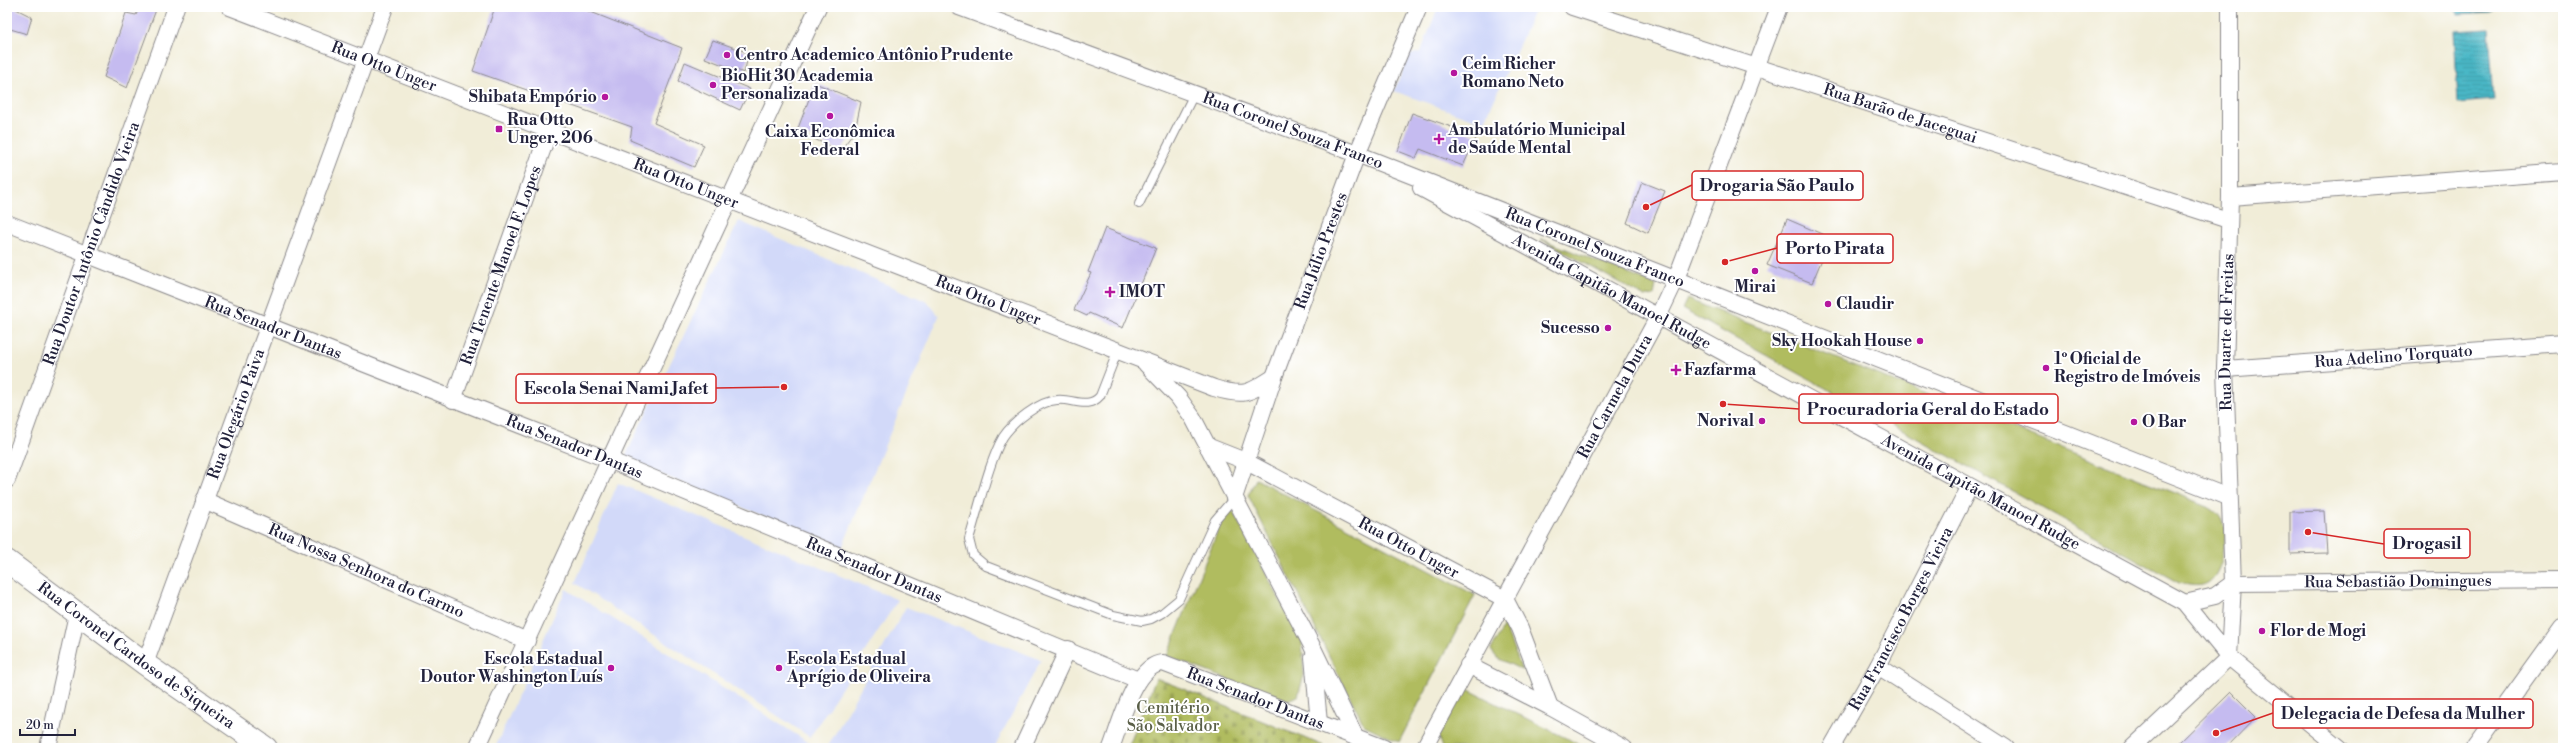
<svg xmlns="http://www.w3.org/2000/svg" width="2570" height="755" viewBox="0 0 2570 755" font-family="'Libre Bodoni',serif">
<defs>
<pattern id="cemetery-stones" width="16" height="16" patternUnits="userSpaceOnUse"><rect width="16" height="16" fill="#b0bc5e"/><path d="M2 7V4a2 2 0 0 1 4 0v3zM10 15v-3a2 2 0 0 1 4 0v3z" fill="#97a153"/></pattern>
<pattern id="water-rules" width="6" height="5" patternUnits="userSpaceOnUse"><rect width="6" height="5" fill="#4ab7c6"/><path d="M0 2.5h6" fill="none" stroke="#3d94a2"/></pattern>
</defs>
<rect width="100%" height="100%" fill="#fff"/>
<filter id="ink" filterUnits="userSpaceOnUse"><feTurbulence type="fractalNoise" baseFrequency=".025" numOctaves="2"/><feDisplacementMap in="SourceGraphic" scale="8" xChannelSelector="R" yChannelSelector="G"/><feConvolveMatrix kernelMatrix="1 2 1 2 8 2 1 2 1" color-interpolation-filters="sRGB"/></filter>
<filter id="wash" filterUnits="userSpaceOnUse"><feTurbulence type="fractalNoise" baseFrequency=".012" numOctaves="4" result="noise"/><feDisplacementMap in="SourceGraphic" scale="16" xChannelSelector="R" yChannelSelector="G"/><feGaussianBlur stdDeviation="0.9" result="paint"/><feColorMatrix in="noise" values="0 0 0 0 0 0 0 0 0 0 0 0 0 0 0 0 0 1.4 0 .05"/><feComposite in="paint" operator="in"/></filter>
<g filter="url(#wash)">
<rect width="100%" height="100%" fill="#f1edd8"/>
<g fill="#d2d9f9">
<polygon points="1438,7 1536,7 1484,123 1394,91 1409,55 1421,52"/>
<polygon points="739,221 928,302 939,316 842,548 624,459"/>
<polygon points="618,483 898,600 810,737 575,583"/>
<polygon points="566,589 816,747 816,748 495,748"/>
<polygon points="906,607 1041,660 994,748 827,748"/>
</g>
<polygon fill="url(#cemetery-stones)" stroke="#696f4c" points="1156,678 1329,748 1128,748"/>
<g fill="#b0bc5e" stroke="#696f4c">
<polygon points="1541,239 1656,285 1654,295 1645,297"/>
<path d="M1687,299L2207,506C2214,510 2219,514 2222,521C2229,535 2223,572 2209,582C2201,588 2188,585 2179,583L1682,309Z"/>
<polygon points="1256,479 1475,595 1399,742 1364,725 1248,495"/>
<polygon points="1232,510 1302,641 1304,675 1298,696 1284,701 1167,656 1225,513"/>
<polygon points="1504,625 1522,670 1497,658 1491,650"/>
<polygon points="1465,688 1586,748 1442,748 1438,736"/>
</g>
<g fill="url(#water-rules)" stroke="#366c80">
<polygon points="2454,7 2495,7 2491,12 2459,14"/>
<polygon points="2489,29 2494,100 2458,103 2454,31"/>
</g>
<g id="blocks">
<g fill="#c5bbf0">
<polygon points="7,7 12,7 32,17 27,34 7,28"/>
<polygon points="140,7 157,7 127,88 104,77 126,13 136,15"/>
<polygon points="495,7 578,7 682,48 654,123 704,145 694,167 630,140 632,127 473,71"/>
<polygon points="713,40 749,53 744,73 705,58"/>
<polygon points="685,62 750,89 740,110 678,81"/>
<polygon points="815,83 861,102 855,131 840,151 797,131"/>
<polygon points="1412,113 1477,136 1463,166 1420,149 1416,158 1398,151"/>
<polygon points="1642,182 1665,191 1648,233 1627,223"/>
<polygon points="1787,219 1831,238 1812,283 1767,265"/>
<polygon points="1105,228 1156,248 1123,328 1089,313 1087,316 1074,310 1091,273 1088,272"/>
<polygon points="2324,511 2327,553 2290,554 2290,512"/>
<polygon points="2231,692 2256,717 2226,748 2174,748"/>
</g>
</g>
</g>
<g filter="url(#ink)">
<use href="#blocks" fill-opacity="0" stroke="#8a888a" stroke-width="1"/>
<g fill="none" stroke-linecap="round" stroke-linejoin="round">
<g stroke="#8a888a" stroke-width="10">
<g id="lane">
<polyline points="1139,204 1194,94"/>
<path d="M1118,350L1100,396C1088,410 1072,398 1057,400C1039,401 1013,422 1003,437C989,461 978,511 969,539L973,555L986,566L1113,615L1142,621L1151,619L1162,613L1179,599L1215,520L1234,498"/>
</g>
</g>
<g stroke="#8a888a" stroke-width="18">
<g id="street">
<path id="s1" d="M230,7L1214,388C1244,397 1248,394 1274,377"/>
<path id="s2" d="M959,7L1357,154L2228,497"/>
<path id="s3" d="M1572,7L2228,220"/>
<path id="s4" d="M1421,188L2185,603L2229,657L2340,748"/>
<polyline points="2230,197 2563,172"/>
<path id="s5" d="M7,223L609,460L1138,680"/>
<polyline points="1146,364 1178,397 1193,418 1311,644 1356,738"/>
<path id="s6" d="M2225,369L2563,344"/>
<path id="s7" d="M453,400L549,131"/>
<path id="s8" d="M1207,446L1245,461L1505,599L1520,628L1550,707"/>
<path id="s9" d="M7,480L176,7"/>
<path id="s10" d="M1234,498L1274,377L1357,154L1419,7"/>
<path id="s11" d="M204,500L527,641"/>
<path id="s12" d="M2233,583L2563,580"/>
<polyline points="2185,603 2215,596 2233,583"/>
<polyline points="1313,657 1319,723"/>
<path id="s13" d="M2229,657L2233,583L2225,369L2230,197V7"/>
<path id="s14" d="M145,664L385,7"/>
<polyline points="1468,665 1550,707 1624,748"/>
<polyline points="1878,666 2006,748"/>
<polyline points="48,748 77,614"/>
<polyline points="477,748 818,7"/>
<polyline points="1022,748 1068,649"/>
<path id="s15" d="M1111,748C1120,725 1135,664 1163,663L1384,748"/>
<path id="s16" d="M1424,748L1658,317L1676,279L1779,7"/>
<path id="s17" d="M1831,748L1878,666L1969,488"/>
<polyline points="2132,748 2229,657"/>
<polyline points="2475,748 2563,626"/>
</g>
</g>
<g stroke="#8a888a" stroke-width="24">
<g id="secondary">
<path id="s18" d="M7,561L145,664L266,748"/>
</g>
</g>
<use href="#lane" stroke="#fff" stroke-width="8"/>
<use href="#street" stroke="#fff" stroke-width="16"/>
<use href="#secondary" stroke="#fff" stroke-width="22"/>
</g>
</g>
<g fill="#b5179e" stroke="#fff" stroke-width="1.5">
<circle cx="727" cy="55" r="4"/>
<circle cx="1454" cy="73" r="4"/>
<circle cx="713" cy="85" r="4"/>
<circle cx="605" cy="97" r="4"/>
<circle cx="830" cy="116" r="4"/>
<rect x="495" y="125" width="8" height="8" rx="2"/>
<path d="M1437 133h4v4h4v4h-4v4h-4v-4h-4v-4h4z"/>
<circle cx="1755" cy="271" r="4"/>
<path d="M1108 286h4v4h4v4h-4v4h-4v-4h-4v-4h4z"/>
<circle cx="1828" cy="304" r="4"/>
<circle cx="1608" cy="328" r="4"/>
<circle cx="1920" cy="341" r="4"/>
<circle cx="2046" cy="368" r="4"/>
<path d="M1674 364h4v4h4v4h-4v4h-4v-4h-4v-4h4z"/>
<circle cx="1762" cy="421" r="4"/>
<circle cx="2134" cy="422" r="4"/>
<circle cx="2262" cy="631" r="4"/>
<circle cx="611" cy="668" r="4"/>
<circle cx="779" cy="668" r="4"/>
</g>
<g text-anchor="middle" dominant-baseline="central" stroke-width="4" stroke-linejoin="round" paint-order="stroke">
<g font-size="16" font-weight="bold" fill="#22223b" stroke="#fff" text-anchor="start">
<text x="735" y="55">Centro Academico Antônio Prudente</text>
<text x="1462" y="64">Ceim Richer<tspan x="1462" dy="18">Romano Neto</tspan></text>
<text x="721" y="76">BioHit 30 Academia<tspan x="721" dy="18">Personalizada</tspan></text>
<text x="597" y="97" text-anchor="end">Shibata Empório</text>
<text x="507" y="120">Rua Otto<tspan x="507" dy="18">Unger, 206</tspan></text>
<text x="1448" y="130">Ambulatório Municipal<tspan x="1448" dy="18">de Saúde Mental</tspan></text>
<text x="830" y="132" text-anchor="middle">Caixa Econômica<tspan x="830" dy="18">Federal</tspan></text>
<text x="1755" y="287" text-anchor="middle">Mirai</text>
<text x="1119" y="292">IMOT</text>
<text x="1836" y="304">Claudir</text>
<text x="1600" y="328" text-anchor="end">Sucesso</text>
<text x="1912" y="341" text-anchor="end">Sky Hookah House</text>
<text x="2054" y="359">1º Oficial de<tspan x="2054" dy="18">Registro de Imóveis</tspan></text>
<text x="1684" y="370">Fazfarma</text>
<text x="1754" y="421" text-anchor="end">Norival</text>
<text x="2142" y="422">O Bar</text>
<text x="2270" y="631">Flor de Mogi</text>
<text x="603" y="659" text-anchor="end">Escola Estadual<tspan x="603" dy="18">Doutor Washington Luís</tspan></text>
<text x="787" y="659">Escola Estadual<tspan x="787" dy="18">Aprígio de Oliveira</tspan></text>
</g>
<g font-size="16" fill="#22223b" stroke="#fff">
<text stroke="none"><textPath href="#s1" startOffset="165">Rua Otto Unger</textPath></text>
<text stroke="none"><textPath href="#s3" startOffset="345">Rua Barão de Jaceguai</textPath></text>
<text stroke="none"><textPath href="#s2" startOffset="356">Rua Coronel Souza Franco</textPath></text>
<text stroke="none"><textPath href="#s1" startOffset="489">Rua Otto Unger</textPath></text>
<text stroke="none"><textPath href="#s9" startOffset="251">Rua Doutor Antônio Cândido Vieira</textPath></text>
<text stroke="none"><textPath href="#s2" startOffset="680">Rua Coronel Souza Franco</textPath></text>
<text stroke="none"><textPath href="#s10" startOffset="262">Rua Júlio Prestes</textPath></text>
<text stroke="none"><textPath href="#s7" startOffset="143">Rua Tenente Manoel F. Lopes</textPath></text>
<text stroke="none"><textPath href="#s4" startOffset="217">Avenida Capitão Manoel Rudge</textPath></text>
<text stroke="none"><textPath href="#s1" startOffset="813">Rua Otto Unger</textPath></text>
<text stroke="none"><textPath href="#s5" startOffset="286">Rua Senador Dantas</textPath></text>
<text stroke="none"><textPath href="#s13" startOffset="325">Rua Duarte de Freitas</textPath></text>
<text stroke="none"><textPath href="#s6" startOffset="169">Rua Adelino Torquato</textPath></text>
<text stroke="none"><textPath href="#s16" startOffset="400">Rua Carmela Dutra</textPath></text>
<text stroke="none"><textPath href="#s14" startOffset="266">Rua Olegário Paiva</textPath></text>
<text stroke="none"><textPath href="#s5" startOffset="610">Rua Senador Dantas</textPath></text>
<text stroke="none"><textPath href="#s4" startOffset="637">Avenida Capitão Manoel Rudge</textPath></text>
<text stroke="none"><textPath href="#s8" startOffset="226">Rua Otto Unger</textPath></text>
<text stroke="none"><textPath href="#s5" startOffset="934">Rua Senador Dantas</textPath></text>
<text stroke="none"><textPath href="#s11" startOffset="177">Rua Nossa Senhora do Carmo</textPath></text>
<text stroke="none"><textPath href="#s12" startOffset="165">Rua Sebastião Domingues</textPath></text>
<text stroke="none"><textPath href="#s17" startOffset="147">Rua Francisco Borges Vieira</textPath></text>
<text stroke="none"><textPath href="#s18" startOffset="160">Rua Coronel Cardoso de Siqueira</textPath></text>
<text stroke="none"><textPath href="#s15" startOffset="203">Rua Senador Dantas</textPath></text>
</g>
<g font-size="16" fill="#5b6049" stroke="#fff">
<text x="1173" y="708">Cemitério<tspan x="1173" dy="18">São Salvador</tspan></text>
</g>
</g>
<path fill="none" stroke="#d62828" stroke-width="1.5" d="M1646 207L1692 185M1725 262L1777 248M784 387L716 388M1723 404L1799 409M2308 532L2384 544M2216 733L2273 713"/>
<g fill="#d62828" stroke="#fff" stroke-width="1.5">
<circle cx="1646" cy="207" r="4"/>
<circle cx="1725" cy="262" r="4"/>
<circle cx="784" cy="387" r="4"/>
<circle cx="1723" cy="404" r="4"/>
<circle cx="2308" cy="532" r="4"/>
<circle cx="2216" cy="733" r="4"/>
</g>
<g fill="#fff" stroke="#d62828" stroke-width="1.5">
<rect x="1692" y="171" width="171" height="29" rx="4"/>
<rect x="1777" y="234" width="116" height="29" rx="4"/>
<rect x="516" y="374" width="200" height="29" rx="4"/>
<rect x="1799" y="394" width="259" height="29" rx="4"/>
<rect x="2384" y="529" width="86" height="29" rx="4"/>
<rect x="2273" y="699" width="260" height="29" rx="4"/>
</g>
<g font-size="17" text-anchor="middle" font-weight="bold" fill="#22223b">
<text x="1777" y="191">Drogaria São Paulo</text>
<text x="1835" y="254">Porto Pirata</text>
<text x="616" y="394">Escola Senai Nami Jafet</text>
<text x="1928" y="415">Procuradoria Geral do Estado</text>
<text x="2427" y="549">Drogasil</text>
<text x="2403" y="719">Delegacia de Defesa da Mulher</text>
</g>
<rect width="2570" height="755" fill="none" stroke="#fff" stroke-width="24"/>
<path d="M20 729v6h55v-6" fill="none" stroke="#22223b" stroke-width="2"/>
<text x="26" y="729" font-size="12" fill="#22223b" stroke="#ffffff" stroke-width="3" paint-order="stroke">20 m</text>
</svg>
